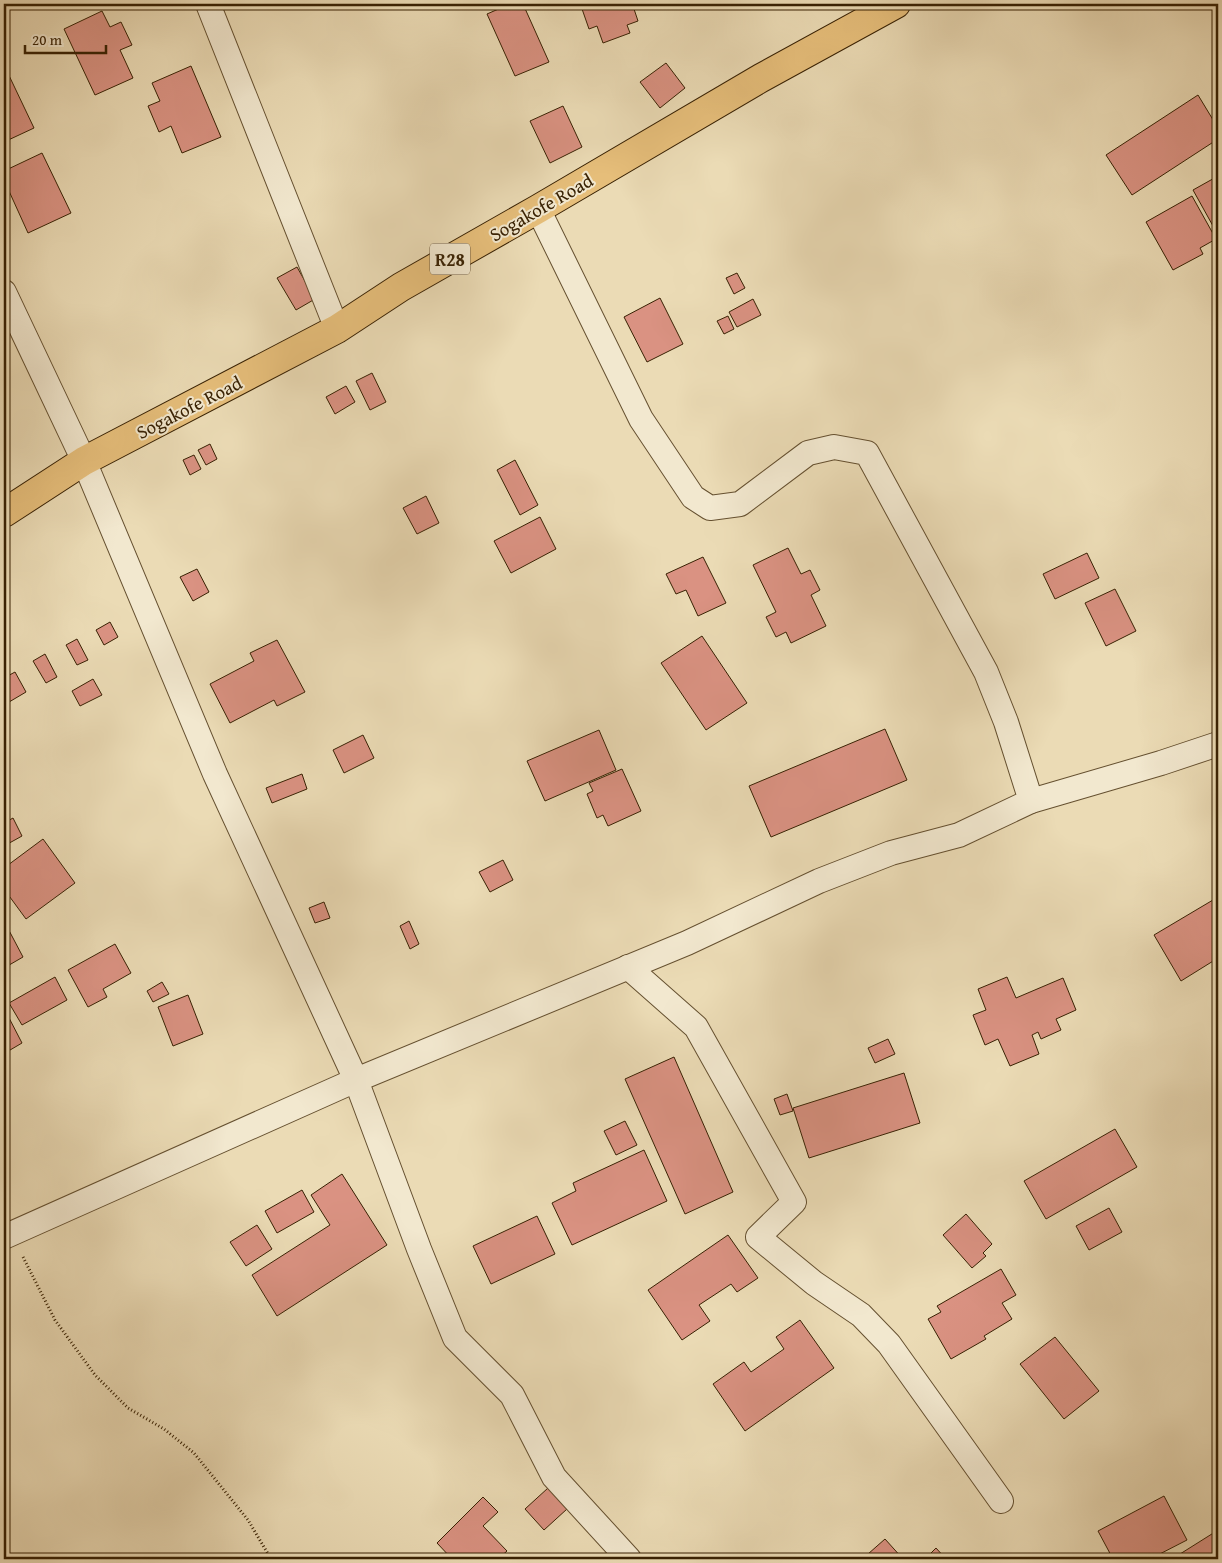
<svg xmlns="http://www.w3.org/2000/svg" width="1222" height="1563" viewBox="0 0 1222 1563" font-family="'Gentium Book Plus',serif">
<rect width="100%" height="100%" fill="#ebdbb5"/>
<filter id="stains"><feTurbulence type="fractalNoise" baseFrequency=".004" numOctaves="4"/><feColorMatrix values="0 0 0 0 .2 0 0 0 0 .09 0 0 0 0 .02 0 0 0 .5 -.17"/></filter>
<radialGradient id="worn" r=".72"><stop offset=".6" stop-color="#630" stop-opacity="0"/><stop offset="1" stop-color="#630" stop-opacity=".3"/></radialGradient>
<g fill="#da9282" stroke="#382103">
<polygon points="510,4 523,4 549,62 515,76 487,14"/>
<polygon points="587,4 641,4 633,6 638,21 627,25 630,33 603,43 597,26 589,29 581,6"/>
<polygon points="102,11 110,27 121,22 132,45 120,50 133,78 95,95 64,29"/>
<polygon points="666,63 685,88 660,108 640,82"/>
<polygon points="4,65 34,128 4,142"/>
<polygon points="191,66 221,137 182,153 171,126 159,132 148,106 160,101 152,83"/>
<polygon points="1198,95 1218,128 1218,139 1132,195 1106,155"/>
<polygon points="563,106 582,147 550,163 530,121"/>
<polygon points="42,153 71,213 28,233 4,180 4,171"/>
<polygon points="1218,176 1218,235 1193,190"/>
<polygon points="1192,196 1216,239 1200,248 1203,254 1173,270 1146,222"/>
<polygon points="297,267 315,299 296,310 277,278"/>
<polygon points="737,273 745,288 734,294 726,278"/>
<polygon points="660,298 683,344 647,362 624,317"/>
<polygon points="753,299 761,315 737,327 729,312"/>
<polygon points="728,316 734,329 724,334 717,321"/>
<polygon points="372,373 386,402 370,410 356,381"/>
<polygon points="346,386 355,402 335,414 326,397"/>
<polygon points="210,444 217,459 206,465 198,450"/>
<polygon points="194,455 201,469 190,475 183,460"/>
<polygon points="515,460 538,505 520,515 497,470"/>
<polygon points="426,496 439,523 417,534 403,508"/>
<polygon points="540,517 556,549 511,573 494,541"/>
<polygon points="788,548 801,574 810,570 820,590 811,595 826,626 791,643 786,632 776,637 766,617 776,612 753,565"/>
<polygon points="1087,553 1099,578 1055,599 1043,574"/>
<polygon points="703,557 726,603 698,616 686,590 676,594 666,574"/>
<polygon points="197,569 209,592 193,601 180,577"/>
<polygon points="1115,589 1136,631 1106,646 1085,603"/>
<polygon points="110,622 118,637 104,645 96,630"/>
<polygon points="702,636 747,703 706,730 661,663"/>
<polygon points="77,639 88,660 77,665 66,645"/>
<polygon points="277,640 305,692 277,706 274,700 230,723 210,684 254,661 250,653"/>
<polygon points="45,654 57,677 46,683 33,661"/>
<polygon points="15,672 26,692 4,705 4,678"/>
<polygon points="93,679 102,695 80,706 72,691"/>
<polygon points="885,729 907,780 771,837 749,786"/>
<polygon points="599,730 616,770 545,801 527,761"/>
<polygon points="363,735 374,758 344,773 333,750"/>
<polygon points="622,769 641,811 608,826 603,815 597,818 587,794 593,791 589,783"/>
<polygon points="302,774 307,789 272,803 266,788"/>
<polygon points="13,818 22,836 4,846 4,823"/>
<polygon points="43,839 75,883 26,919 4,889 4,868"/>
<polygon points="503,860 513,880 490,892 479,872"/>
<polygon points="1218,897 1218,958 1181,981 1154,935"/>
<polygon points="324,902 330,918 315,923 309,908"/>
<polygon points="4,921 23,957 4,968"/>
<polygon points="409,921 419,944 410,949 400,926"/>
<polygon points="115,944 131,973 103,989 107,997 88,1007 68,970"/>
<polygon points="55,977 67,1000 22,1025 9,1003"/>
<polygon points="1007,977 1016,998 1063,978 1076,1010 1056,1019 1061,1030 1041,1039 1038,1032 1032,1035 1039,1054 1010,1066 998,1039 985,1045 973,1015 986,1010 978,989"/>
<polygon points="162,982 169,994 153,1002 147,991"/>
<polygon points="188,995 203,1034 173,1046 158,1007"/>
<polygon points="7,1014 22,1043 5,1053 4,1016"/>
<polygon points="888,1039 895,1054 875,1063 868,1048"/>
<polygon points="674,1057 733,1192 685,1214 625,1079"/>
<polygon points="904,1073 920,1123 809,1158 793,1108"/>
<polygon points="787,1094 793,1111 780,1115 774,1099"/>
<polygon points="625,1121 637,1145 616,1155 604,1131"/>
<polygon points="1115,1129 1137,1167 1046,1219 1024,1181"/>
<polygon points="644,1150 667,1201 572,1245 552,1203 576,1191 573,1183"/>
<polygon points="342,1174 387,1245 277,1316 252,1275 330,1225 311,1195"/>
<polygon points="302,1190 314,1212 277,1233 265,1211"/>
<polygon points="1109,1208 1122,1232 1089,1250 1076,1226"/>
<polygon points="966,1214 992,1244 983,1253 986,1256 972,1268 943,1235"/>
<polygon points="537,1216 555,1254 491,1284 473,1246"/>
<polygon points="257,1225 272,1249 246,1266 230,1242"/>
<polygon points="728,1235 758,1278 737,1292 731,1284 699,1305 710,1321 682,1340 648,1290"/>
<polygon points="1001,1269 1016,1295 1002,1303 1012,1319 984,1336 986,1339 951,1359 928,1319 941,1312 937,1306"/>
<polygon points="800,1320 834,1368 745,1431 713,1384 744,1362 751,1372 784,1349 776,1337"/>
<polygon points="1055,1337 1099,1391 1064,1419 1020,1364"/>
<polygon points="548,1488 567,1509 544,1530 525,1509"/>
<polygon points="1164,1496 1187,1540 1150,1559 1113,1559 1098,1531"/>
<polygon points="483,1497 498,1512 483,1526 507,1551 498,1559 452,1559 437,1543"/>
<polygon points="1215,1532 1218,1538 1218,1559 1183,1559 1180,1554"/>
<polygon points="885,1539 903,1559 872,1559 868,1554"/>
<polygon points="936,1548 946,1559 931,1559 928,1556"/>
</g>
<g fill="none" stroke-linecap="round" stroke-linejoin="round">
<g stroke="#655030" stroke-width="26">
<g id="minor">
<polyline points="208,4 337,329"/>
<polyline points="4,292 84,461 215,774 356,1080 419,1249 455,1338 512,1395 554,1477 629,1559"/>
<polyline points="1031,801 1161,763 1218,744"/>
<polyline points="628,967 696,1027 794,1202 758,1237 814,1283 861,1315 889,1344 1001,1501"/>
<polyline points="4,1237 356,1080 687,943 819,881 891,853 959,835 1031,801 1006,722 986,672 867,453 834,447 808,453 740,504 710,508 693,497 641,419 538,209"/>
</g>
</g>
<g stroke="#382103" stroke-width="30">
<polyline id="primary" points="4,513 84,461 337,329 401,287 538,209 761,78 896,4"/>
</g>
<polyline stroke="#382103" stroke-width="3" stroke-dasharray="1 2.5" stroke-linecap="butt" points="23,1257 55,1320 95,1375 128,1408 164,1429 194,1453 248,1520 271,1559"/>
<use href="#minor" stroke="#f2e8cf" stroke-width="24"/>
<use href="#primary" stroke="#e6be7a" stroke-width="28"/>
</g>
<g text-anchor="middle" dominant-baseline="central" stroke-width="4" stroke-linejoin="round" paint-order="stroke">
<rect fill="#f2e8cf" stroke="#705d40" stroke-width="1" x="430" y="243.5" width="40" height="31" rx="4"/>
<g font-size="18" font-weight="bold" fill="#382103">
<text x="450" y="259">R28</text>
</g>
<g font-size="19" fill="#382103" stroke="#f2e8cf">
<text transform="translate(541 207) rotate(-30)">Sogakofe Road</text>
<text transform="translate(189 407) rotate(-27)">Sogakofe Road</text>
</g>
</g>
<rect width="1222" height="1563" fill="none" stroke="#ebdbb5" stroke-width="20"/>
<rect x="5" y="5" width="1212" height="1553" fill="none" stroke="#382103" stroke-width="2.5"/>
<rect x="10" y="10" width="1202" height="1543" fill="none" stroke="#382103"/>
<path d="M25 45v8h81v-8" fill="none" stroke="#382103" stroke-width="2.5"/>
<text x="32" y="45" font-size="15" fill="#382103" stroke="#f2e8cf" stroke-width="4" paint-order="stroke">20 m</text>
<rect width="100%" height="100%" filter="url(#stains)"/>
<rect width="100%" height="100%" fill="url(#worn)"/>
</svg>
